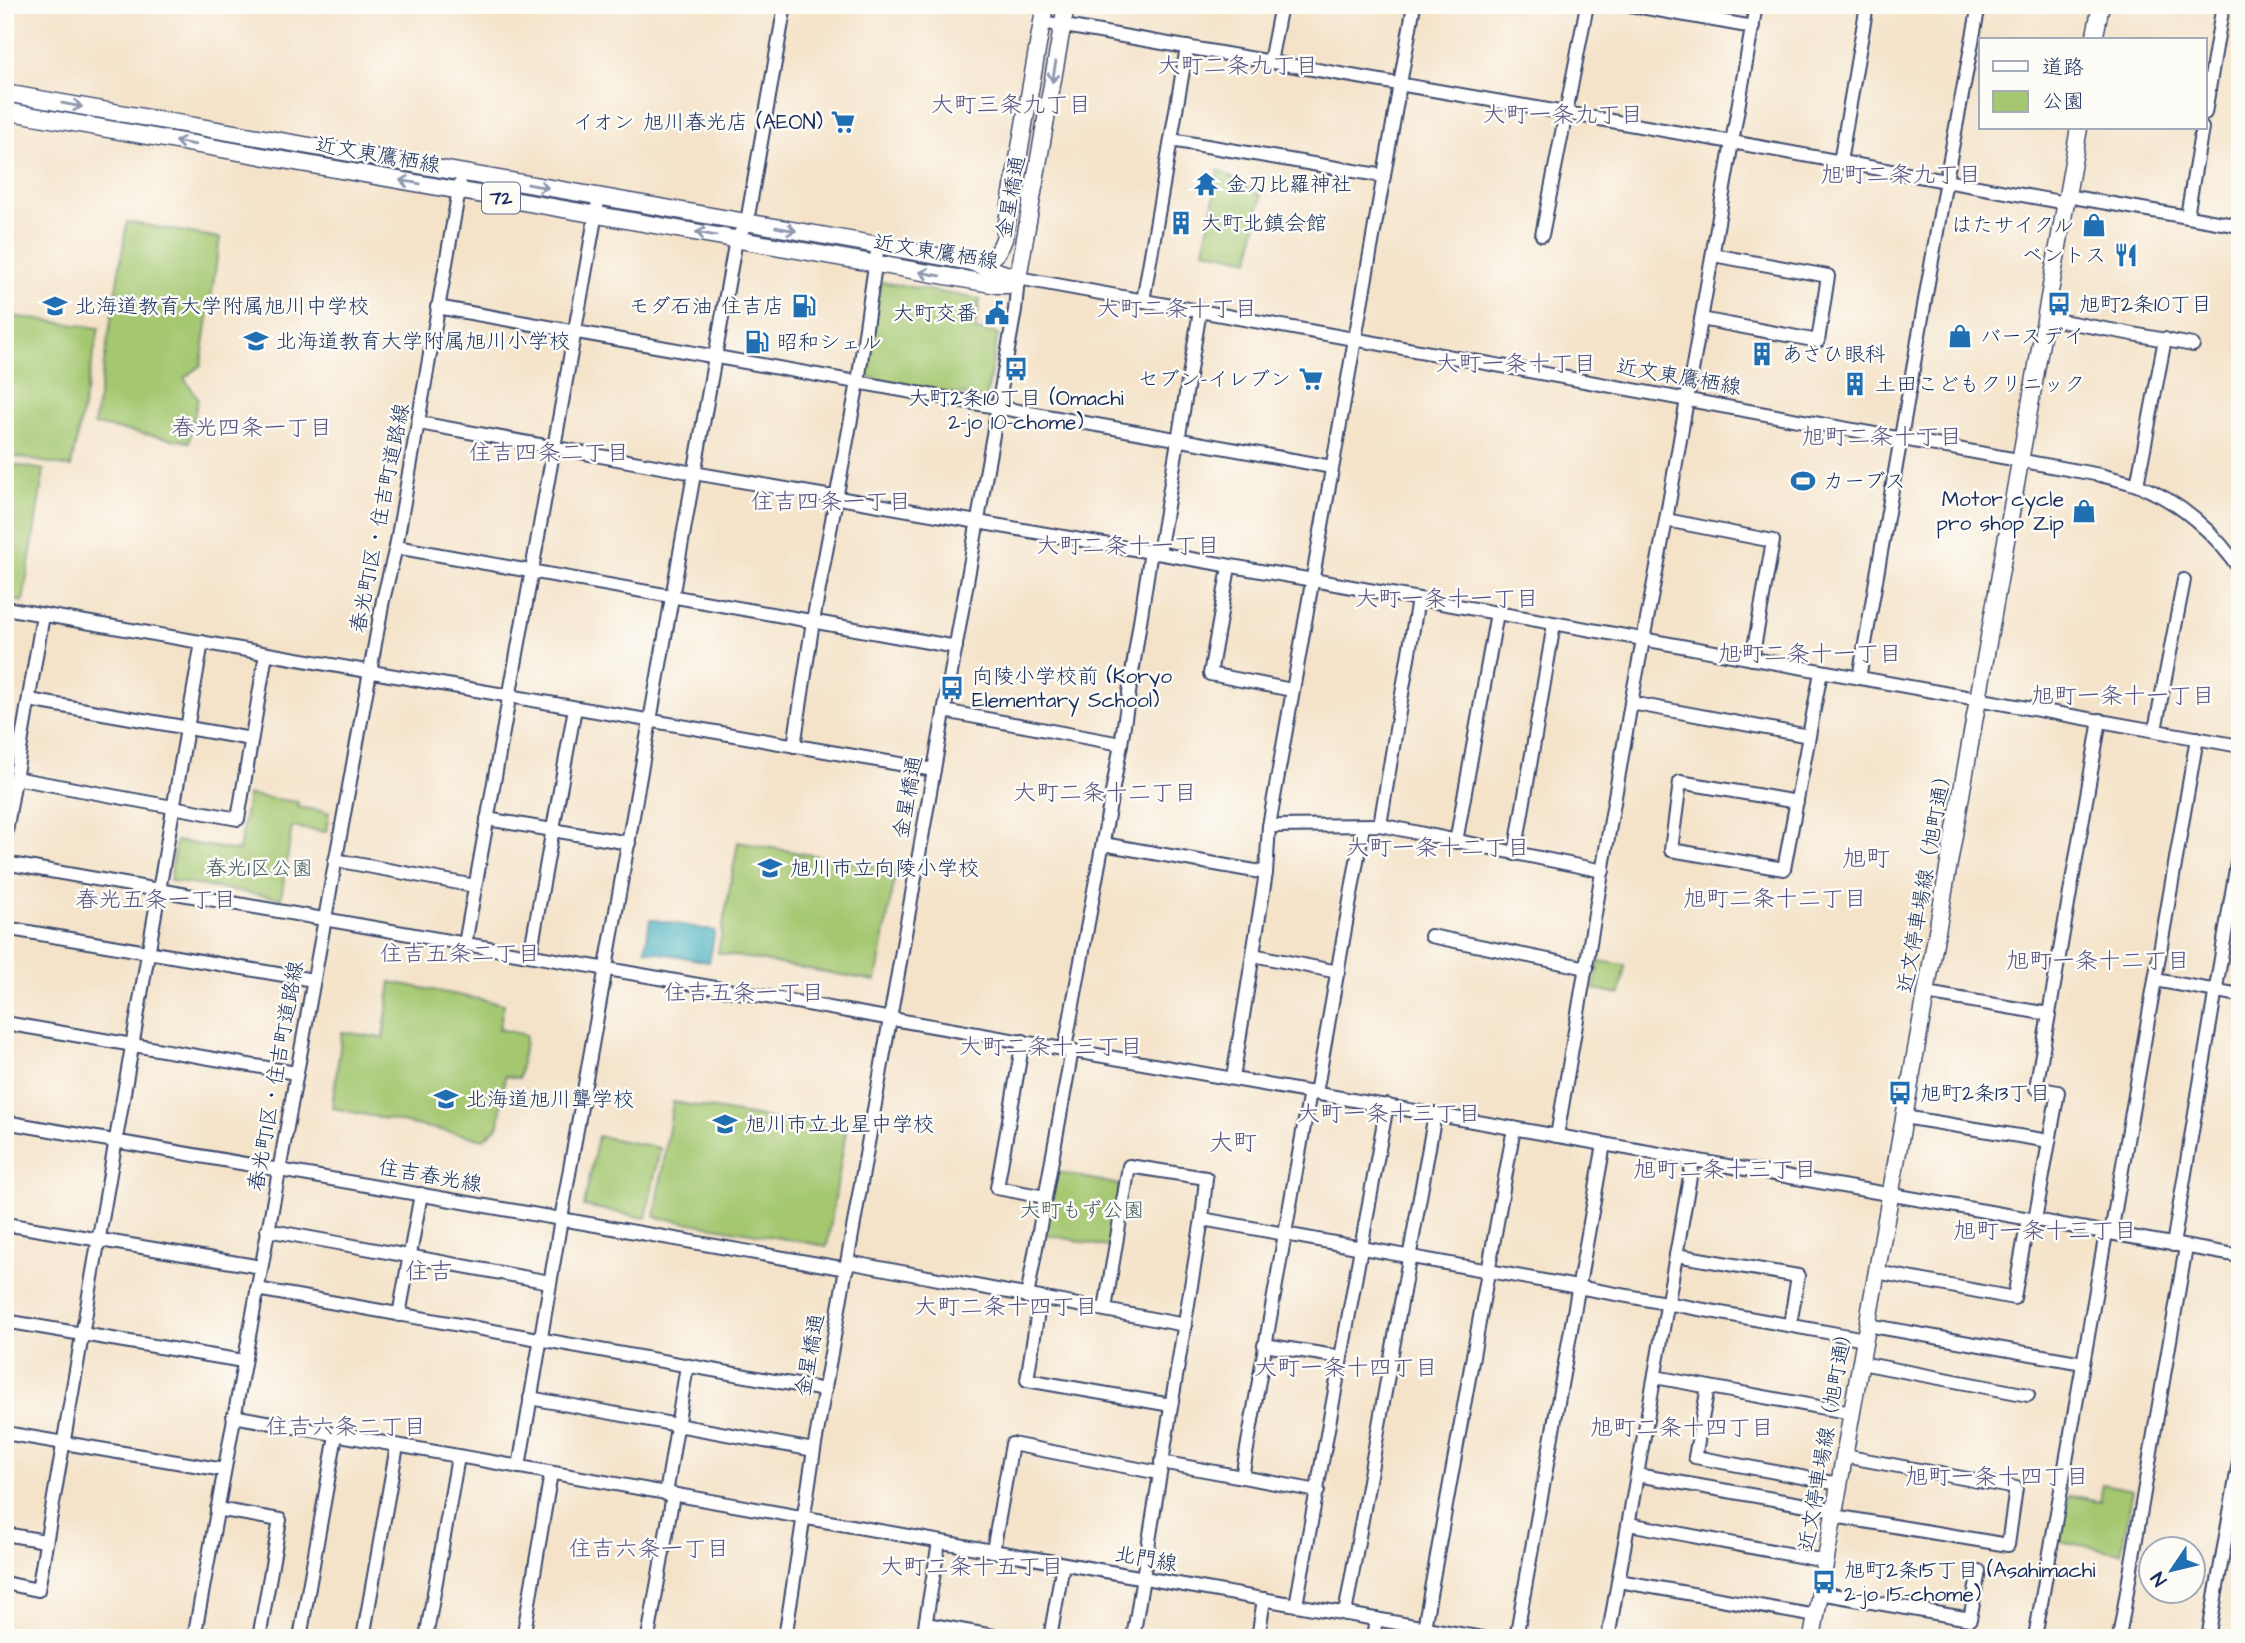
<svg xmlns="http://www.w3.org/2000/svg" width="2245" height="1643" viewBox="0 0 2245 1643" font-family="'Architects Daughter','Klee One',sans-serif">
<rect width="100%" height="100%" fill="#fdfcf7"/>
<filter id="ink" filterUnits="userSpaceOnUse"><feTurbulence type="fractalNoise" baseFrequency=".0143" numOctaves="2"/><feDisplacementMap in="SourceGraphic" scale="14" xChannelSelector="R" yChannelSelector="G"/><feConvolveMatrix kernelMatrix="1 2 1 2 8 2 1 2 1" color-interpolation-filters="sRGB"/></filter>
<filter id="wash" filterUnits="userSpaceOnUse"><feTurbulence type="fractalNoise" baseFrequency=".00686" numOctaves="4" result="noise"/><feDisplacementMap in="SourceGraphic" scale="28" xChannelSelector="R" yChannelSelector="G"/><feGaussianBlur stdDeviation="1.57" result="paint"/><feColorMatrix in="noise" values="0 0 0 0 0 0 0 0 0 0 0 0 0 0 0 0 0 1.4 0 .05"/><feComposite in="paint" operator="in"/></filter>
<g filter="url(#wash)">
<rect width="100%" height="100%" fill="#f4e3c9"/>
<g fill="#a4c770" stroke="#607b67" stroke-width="2">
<polygon points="1219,170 1261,196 1250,260 1204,250"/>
<polygon points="127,222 220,238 201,365 184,378 198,398 189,442 94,425"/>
<polygon points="881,282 980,299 975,330 998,334 986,399 864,377"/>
<polygon points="5,315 99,328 71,467 5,455"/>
<polygon points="5,463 44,470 23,602 5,598"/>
<polygon points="248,795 298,802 297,807 329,812 326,832 292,827 281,898 170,881 176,841 239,851"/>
<polygon points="738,842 896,870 876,981 718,953"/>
<polygon points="1599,961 1625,965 1620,994 1594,989"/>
<polygon points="391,982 504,1004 499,1029 526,1035 519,1078 505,1076 499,1125 484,1139 332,1108 342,1032 383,1038"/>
<polygon points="673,1102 846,1131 827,1246 655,1217"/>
<polygon points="598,1136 660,1148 646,1218 584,1206"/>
<polygon points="1057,1172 1120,1185 1108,1247 1044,1234"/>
<polygon points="2103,1484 2133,1490 2121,1553 2060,1541 2069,1495 2100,1501"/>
</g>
<polygon fill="#3faebb" stroke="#2d6e8c" stroke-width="2" points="650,919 715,931 709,962 645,950"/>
</g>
<g filter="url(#ink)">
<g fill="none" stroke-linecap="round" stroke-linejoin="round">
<g stroke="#3c4a6e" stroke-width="16">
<g id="minor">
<polyline points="1630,5 1753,27"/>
<polyline points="1042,22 1732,142 2066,203"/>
<polyline points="1270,62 1281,5"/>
<polyline points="2205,113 2223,5"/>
<polyline points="1171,140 1384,176"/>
<polyline points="1840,162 1867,5"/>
<polyline points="2067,196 2240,226"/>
<polyline points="2187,216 2202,128"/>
<polyline points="1542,235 1587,5"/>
<polyline points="1143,301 1187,47"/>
<polyline points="437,307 1332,467"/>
<polyline points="2045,318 2193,345"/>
<polyline points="1701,319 1818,341 1828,276 1713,255"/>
<polyline points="419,423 694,473 1313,580 2240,746"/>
<polyline points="2137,485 2165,339"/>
<polyline points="1666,520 1773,541 1752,659"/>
<polyline points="396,547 956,647"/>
<polyline points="1159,553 1200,311"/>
<polyline points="1229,567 1210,674 1292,690"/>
<polyline points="5,608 934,770"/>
<polyline points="1859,678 1946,180 1979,5"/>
<polyline points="29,700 251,739"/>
<polyline points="1631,703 1809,736"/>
<polyline points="944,711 1121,744"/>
<polyline points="2155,730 2184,580"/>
<polyline points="794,746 813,621 858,382 878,245"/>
<polyline points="15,778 238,819 266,654"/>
<polyline points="1797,802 1680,782 1671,850 1784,869 1821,672"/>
<polyline points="487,819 629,843"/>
<polyline points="1380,825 1418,599"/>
<polyline points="1269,826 1380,825 1603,871"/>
<polyline points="5,838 43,615"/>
<polyline points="1456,842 1497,613"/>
<polyline points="1103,844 1266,873"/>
<polyline points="1515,854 1554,624"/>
<polyline points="335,860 475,886"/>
<polyline points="5,863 2240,1256"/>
<polyline points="5,928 313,980"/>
<polyline points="1431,936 1587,968"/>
<polyline points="465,944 599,196"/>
<polyline points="530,955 575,708"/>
<polyline points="1253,955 1338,972"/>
<polyline points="2155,980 2240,995"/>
<polyline points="1926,993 2049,1014 2100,720"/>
<polyline points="5,1023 296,1073"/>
<polyline points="1023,1041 997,1188 1045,1197"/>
<polyline points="1065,1048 1121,744 1151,551"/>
<polyline points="1233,1078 1266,873 1269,826 1414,5"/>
<polyline points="1316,1093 1363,827"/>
<polyline points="1904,1117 2049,1141"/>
<polyline points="5,1122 847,1269"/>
<polyline points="1557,1136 1631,703 1666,520 1756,5"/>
<polyline points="1202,1219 1865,1339"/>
<polyline points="2035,1220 2058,1092 2036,1088 2049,1014"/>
<polyline points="5,1224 261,1267"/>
<polyline points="267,1230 550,1282"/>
<polyline points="2111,1233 2197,738"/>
<polyline points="2173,1245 2240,845"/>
<polyline points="1676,1255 1798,1276 1790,1325"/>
<polyline points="848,1262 1185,1325"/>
<polyline points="1877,1272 2014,1298 2028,1219"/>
<polyline points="257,1289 825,1390"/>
<polyline points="1027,1297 1072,1050"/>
<polyline points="1040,1299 1027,1380 1171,1405"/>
<polyline points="1105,1309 1129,1166 1206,1178 1202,1219 1133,1638"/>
<polyline points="399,1315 421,1194"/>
<polyline points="5,1321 243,1361"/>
<polyline points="1867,1325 2083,1363"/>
<polyline points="1264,1345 1341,1357"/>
<polyline points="1861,1363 2028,1395"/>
<polyline points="1655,1377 1852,1413"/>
<polyline points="1708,1387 1695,1457 1839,1484"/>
<polyline points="530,1398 814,1450"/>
<polyline points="233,1416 1482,1638"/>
<polyline points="5,1433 224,1470"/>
<polyline points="1161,1462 1318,1491"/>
<polyline points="519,1467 561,1219 733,256 736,240 747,222 785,5"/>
<polyline points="1637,1475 1835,1510"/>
<polyline points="1242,1477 1310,1092"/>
<polyline points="666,1494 687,1366"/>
<polyline points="217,1509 280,1520 259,1638"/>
<polyline points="1834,1516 2008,1545 2016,1488 1844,1456"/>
<polyline points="1629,1524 1825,1561"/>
<polyline points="5,1534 45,1541"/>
<polyline points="993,1551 1012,1444 1159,1473"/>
<polyline points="1619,1581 1816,1616"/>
<polyline points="5,1583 38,1590 202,642"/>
<polyline points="1820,1593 1970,1619 1979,1571"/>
<polyline points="1296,1605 1387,1105"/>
<polyline points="1345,1614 1435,1114"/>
<polyline points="926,1624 1005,1638"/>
<polyline points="1424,1628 1514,1128"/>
<polyline points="194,1638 383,600 396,547 460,184"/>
<polyline points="300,1638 336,1435"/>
<polyline points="363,1638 397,1446"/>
<polyline points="426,1638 458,1457"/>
<polyline points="523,1638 551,1473"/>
<polyline points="648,1638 673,1495"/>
<path d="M785,1638L814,1450L1015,310L1018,278L2100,475C2112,478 2125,481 2137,485C2178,500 2217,534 2240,570"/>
<polyline points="923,1638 939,1542"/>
<polyline points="1050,1638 1063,1564"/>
<polyline points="1258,1638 1264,1599"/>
<polyline points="1373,1638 1376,1619"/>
<polyline points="1516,1638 1604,1144"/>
<polyline points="1608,1638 1693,1160"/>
<polyline points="2035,1638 2106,1233"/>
<polyline points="2119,1638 2186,1247"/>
<polyline points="2208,1638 2240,1456"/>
</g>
</g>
<g stroke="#3c4a6e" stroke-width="19">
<g id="major">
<polyline points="2094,40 2101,5"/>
<polyline points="5,93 878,245 970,262 1018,278"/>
<polyline points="5,111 997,285 1009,285 1018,278"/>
<path d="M972,262C990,261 998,256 1004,239L1045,5"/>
<polyline points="1018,278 1066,5"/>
<polyline points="1812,1638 2079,128"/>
</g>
</g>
<use href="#minor" stroke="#fff" stroke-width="12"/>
<use href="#major" stroke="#fff" stroke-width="16"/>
</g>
<defs><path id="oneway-shaft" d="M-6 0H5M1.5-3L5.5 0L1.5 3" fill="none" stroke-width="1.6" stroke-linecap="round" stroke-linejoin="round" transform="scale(1.75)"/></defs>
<g stroke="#8d97ae">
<use href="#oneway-shaft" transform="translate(1054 72) rotate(100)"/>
<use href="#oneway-shaft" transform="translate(72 105) rotate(10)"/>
<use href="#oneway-shaft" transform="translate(185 143) rotate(-170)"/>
<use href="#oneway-shaft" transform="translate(410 182) rotate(-170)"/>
<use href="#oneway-shaft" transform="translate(538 186) rotate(10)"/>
<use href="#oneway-shaft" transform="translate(786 229) rotate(10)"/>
<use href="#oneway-shaft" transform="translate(706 234) rotate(-170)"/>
<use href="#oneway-shaft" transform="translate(930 274) rotate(-170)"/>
</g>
</g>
<defs>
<g id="supermarket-bare" transform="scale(1.89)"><path d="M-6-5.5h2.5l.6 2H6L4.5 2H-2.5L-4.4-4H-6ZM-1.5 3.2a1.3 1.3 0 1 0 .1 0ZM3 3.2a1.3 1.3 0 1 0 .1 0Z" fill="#1f6fb2" stroke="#fdfcf7" stroke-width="2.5" paint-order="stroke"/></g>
<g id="temple-bare" transform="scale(1.89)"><path d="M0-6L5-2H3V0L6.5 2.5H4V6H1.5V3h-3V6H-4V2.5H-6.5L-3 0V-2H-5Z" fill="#1f6fb2" stroke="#fdfcf7" stroke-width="2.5" paint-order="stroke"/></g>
<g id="building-bare" transform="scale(1.89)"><path d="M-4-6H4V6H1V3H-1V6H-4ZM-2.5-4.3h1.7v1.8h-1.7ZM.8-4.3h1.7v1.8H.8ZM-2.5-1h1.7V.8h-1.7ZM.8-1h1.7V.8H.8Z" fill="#1f6fb2" stroke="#fdfcf7" stroke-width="2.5" paint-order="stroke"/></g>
<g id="shop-bare" transform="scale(1.89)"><path d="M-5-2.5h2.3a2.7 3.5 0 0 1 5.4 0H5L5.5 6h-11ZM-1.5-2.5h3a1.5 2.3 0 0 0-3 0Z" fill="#1f6fb2" stroke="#fdfcf7" stroke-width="2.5" paint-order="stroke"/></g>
<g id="restaurant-bare" transform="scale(1.89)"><path d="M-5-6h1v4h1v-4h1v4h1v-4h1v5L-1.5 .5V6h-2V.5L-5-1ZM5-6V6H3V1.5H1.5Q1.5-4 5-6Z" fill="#1f6fb2" stroke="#fdfcf7" stroke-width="2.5" paint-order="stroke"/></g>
<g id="bus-bare" transform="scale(1.89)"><path d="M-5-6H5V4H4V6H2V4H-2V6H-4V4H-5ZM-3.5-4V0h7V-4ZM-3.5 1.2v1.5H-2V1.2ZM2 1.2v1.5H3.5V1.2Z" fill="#1f6fb2" stroke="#fdfcf7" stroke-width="2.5" paint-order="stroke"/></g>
<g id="school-bare" transform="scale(1.89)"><path d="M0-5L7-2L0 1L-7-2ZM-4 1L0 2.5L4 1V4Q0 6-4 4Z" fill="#1f6fb2" stroke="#fdfcf7" stroke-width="2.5" paint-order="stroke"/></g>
<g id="fuel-bare" transform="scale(1.89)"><path d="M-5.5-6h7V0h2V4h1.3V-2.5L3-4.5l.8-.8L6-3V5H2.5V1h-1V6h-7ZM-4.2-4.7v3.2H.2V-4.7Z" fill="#1f6fb2" stroke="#fdfcf7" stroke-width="2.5" paint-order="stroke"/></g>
<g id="civic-bare" transform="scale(1.89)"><path d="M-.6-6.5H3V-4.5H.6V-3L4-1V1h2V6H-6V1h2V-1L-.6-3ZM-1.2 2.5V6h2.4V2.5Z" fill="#1f6fb2" stroke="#fdfcf7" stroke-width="2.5" paint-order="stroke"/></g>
<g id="stadium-bare" transform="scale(1.89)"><path d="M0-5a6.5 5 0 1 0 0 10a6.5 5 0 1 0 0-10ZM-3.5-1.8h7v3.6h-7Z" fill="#1f6fb2" stroke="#fdfcf7" stroke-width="2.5" paint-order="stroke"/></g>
</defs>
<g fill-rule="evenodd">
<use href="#supermarket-bare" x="843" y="122"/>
<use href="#temple-bare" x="1206" y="184"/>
<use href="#building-bare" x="1181" y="223"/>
<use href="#shop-bare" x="2094" y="225"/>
<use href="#restaurant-bare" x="2126" y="255"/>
<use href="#bus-bare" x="2059" y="304"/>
<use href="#school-bare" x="55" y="306"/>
<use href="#fuel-bare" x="804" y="306"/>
<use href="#civic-bare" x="997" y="313"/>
<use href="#shop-bare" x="1960" y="336"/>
<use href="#school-bare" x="256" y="341"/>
<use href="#fuel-bare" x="757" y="342"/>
<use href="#building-bare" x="1762" y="354"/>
<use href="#bus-bare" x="1016" y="369"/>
<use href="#supermarket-bare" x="1311" y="379"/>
<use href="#building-bare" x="1855" y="384"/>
<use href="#stadium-bare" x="1803" y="481"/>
<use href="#shop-bare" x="2084" y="511"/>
<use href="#bus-bare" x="952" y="688"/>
<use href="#school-bare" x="770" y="868"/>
<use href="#bus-bare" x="1900" y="1093"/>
<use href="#school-bare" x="446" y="1099"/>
<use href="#school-bare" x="725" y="1124"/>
<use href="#bus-bare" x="1824" y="1582"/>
</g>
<g text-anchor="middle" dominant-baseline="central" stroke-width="5" stroke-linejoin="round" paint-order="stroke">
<rect fill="#fdfcf7" stroke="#5f6c8c" stroke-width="2" x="482" y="182.5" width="38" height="31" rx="5"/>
<g font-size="19" font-weight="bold" fill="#1b2f5e">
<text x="501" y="198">72</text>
</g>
<g font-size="21" fill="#1b2f5e" stroke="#fdfcf7" text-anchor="start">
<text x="823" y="122" text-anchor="end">イオン 旭川春光店 (AEON)</text>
<text x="1226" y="184">金刀比羅神社</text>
<text x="1201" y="223">大町北鎮会館</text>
<text x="2074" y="225" text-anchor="end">はたサイクル</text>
<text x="2106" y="255" text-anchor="end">ベントス</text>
<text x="2079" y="304">旭町2条10丁目</text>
<text x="75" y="306">北海道教育大学附属旭川中学校</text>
<text x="784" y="306" text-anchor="end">モダ石油 住吉店</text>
<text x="977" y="313" text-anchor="end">大町交番</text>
<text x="1980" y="336">バースデイ</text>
<text x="276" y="341">北海道教育大学附属旭川小学校</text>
<text x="777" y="342">昭和シェル</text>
<text x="1782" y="354">あさひ眼科</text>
<text x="1291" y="379" text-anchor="end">セブン-イレブン</text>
<text x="1875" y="384">土田こどもクリニック</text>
<text x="1016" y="398" text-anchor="middle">大町2条10丁目 (Omachi<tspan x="1016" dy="24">2-jo 10-chome)</tspan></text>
<text x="1823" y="481">カーブス</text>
<text x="2064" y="499" text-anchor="end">Motor cycle<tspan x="2064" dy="24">pro shop Zip</tspan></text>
<text x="972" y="676">向陵小学校前 (Koryo<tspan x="972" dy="24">Elementary School)</tspan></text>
<text x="790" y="868">旭川市立向陵小学校</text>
<text x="1920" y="1093">旭町2条13丁目</text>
<text x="466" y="1099">北海道旭川聾学校</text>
<text x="745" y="1124">旭川市立北星中学校</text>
<text x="1844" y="1570">旭町2条15丁目 (Asahimachi<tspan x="1844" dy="24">2-jo 15-chome)</tspan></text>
</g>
<g font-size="21" fill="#1b2f5e" stroke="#fdfcf7">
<text transform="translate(378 155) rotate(10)">近文東鷹栖線</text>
<text transform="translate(1011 197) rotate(-80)">金星橋通</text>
<text transform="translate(936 252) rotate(9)">近文東鷹栖線</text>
<text transform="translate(1679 377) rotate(10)">近文東鷹栖線</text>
<text transform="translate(380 518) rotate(-79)">春光町1区・住吉町道路線</text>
<text transform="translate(908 797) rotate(-80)">金星橋通</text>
<text transform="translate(1925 879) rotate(-80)">近文停車場線（旭町通）</text>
<text transform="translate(276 1076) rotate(-80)">春光町1区・住吉町道路線</text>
<text transform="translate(430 1176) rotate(10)">住吉春光線</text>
<text transform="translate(810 1355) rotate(-80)">金星橋通</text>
<text transform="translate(1826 1437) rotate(-80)">近文停車場線（旭町通）</text>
<text transform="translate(1146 1559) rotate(10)">北門線</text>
</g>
<g font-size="21" fill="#445d63" stroke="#fdfcf7">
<text x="259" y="868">春光1区公園</text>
<text x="1082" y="1210">大町もず公園</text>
</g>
<g font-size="23" fill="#595687" stroke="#fdfcf7">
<text x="1238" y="66">大町二条九丁目</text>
<text x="1011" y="105">大町三条九丁目</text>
<text x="1563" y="115">大町一条九丁目</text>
<text x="1901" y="175">旭町二条九丁目</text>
<text x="1177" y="309">大町二条十丁目</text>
<text x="1516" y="364">大町一条十丁目</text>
<text x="252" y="428">春光四条一丁目</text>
<text x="1882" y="437">旭町二条十丁目</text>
<text x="549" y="453">住吉四条二丁目</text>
<text x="831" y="502">住吉四条一丁目</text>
<text x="1128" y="546">大町二条十一丁目</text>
<text x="1447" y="599">大町一条十一丁目</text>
<text x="1810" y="654">旭町二条十一丁目</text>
<text x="2123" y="696">旭町一条十一丁目</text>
<text x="1105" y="793">大町二条十二丁目</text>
<text x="1438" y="848">大町一条十二丁目</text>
<text x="1775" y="899">旭町二条十二丁目</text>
<text x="156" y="900">春光五条一丁目</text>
<text x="460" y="954">住吉五条二丁目</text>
<text x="2098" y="961">旭町一条十二丁目</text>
<text x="744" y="993">住吉五条一丁目</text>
<text x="1051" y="1047">大町二条十三丁目</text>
<text x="1389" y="1114">大町一条十三丁目</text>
<text x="1725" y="1170">旭町二条十三丁目</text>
<text x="2045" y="1231">旭町一条十三丁目</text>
<text x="1006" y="1307">大町二条十四丁目</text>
<text x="1346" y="1368">大町一条十四丁目</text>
<text x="346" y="1427">住吉六条二丁目</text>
<text x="1682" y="1428">旭町二条十四丁目</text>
<text x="1997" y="1477">旭町一条十四丁目</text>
<text x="649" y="1549">住吉六条一丁目</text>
<text x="972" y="1567">大町二条十五丁目</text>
</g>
<g font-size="24" fill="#595687" stroke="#fdfcf7">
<text x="1866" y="859">旭町</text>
<text x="1233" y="1143">大町</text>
<text x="429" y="1272">住吉</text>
</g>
</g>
<rect width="2245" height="1643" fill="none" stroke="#fdfcf7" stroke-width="28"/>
<rect x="1979" y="38" width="228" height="91" fill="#fdfcf7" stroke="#a3aaba" stroke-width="2"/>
<rect x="1993" y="61" width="35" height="10" fill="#ffffff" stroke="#a3aaba" stroke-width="2"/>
<text x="2042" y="74" font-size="21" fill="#1b2f5e">道路</text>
<rect x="1993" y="91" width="35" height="21" fill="#a4c770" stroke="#a3aaba" stroke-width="2"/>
<text x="2042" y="108" font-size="21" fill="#1b2f5e">公園</text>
<g transform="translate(2172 1570) rotate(235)"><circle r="33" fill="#fdfcf7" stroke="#a3aaba" stroke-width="2"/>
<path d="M0-5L12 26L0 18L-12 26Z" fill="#1f6fb2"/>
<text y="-10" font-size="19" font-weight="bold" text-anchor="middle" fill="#1b2f5e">N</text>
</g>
</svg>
